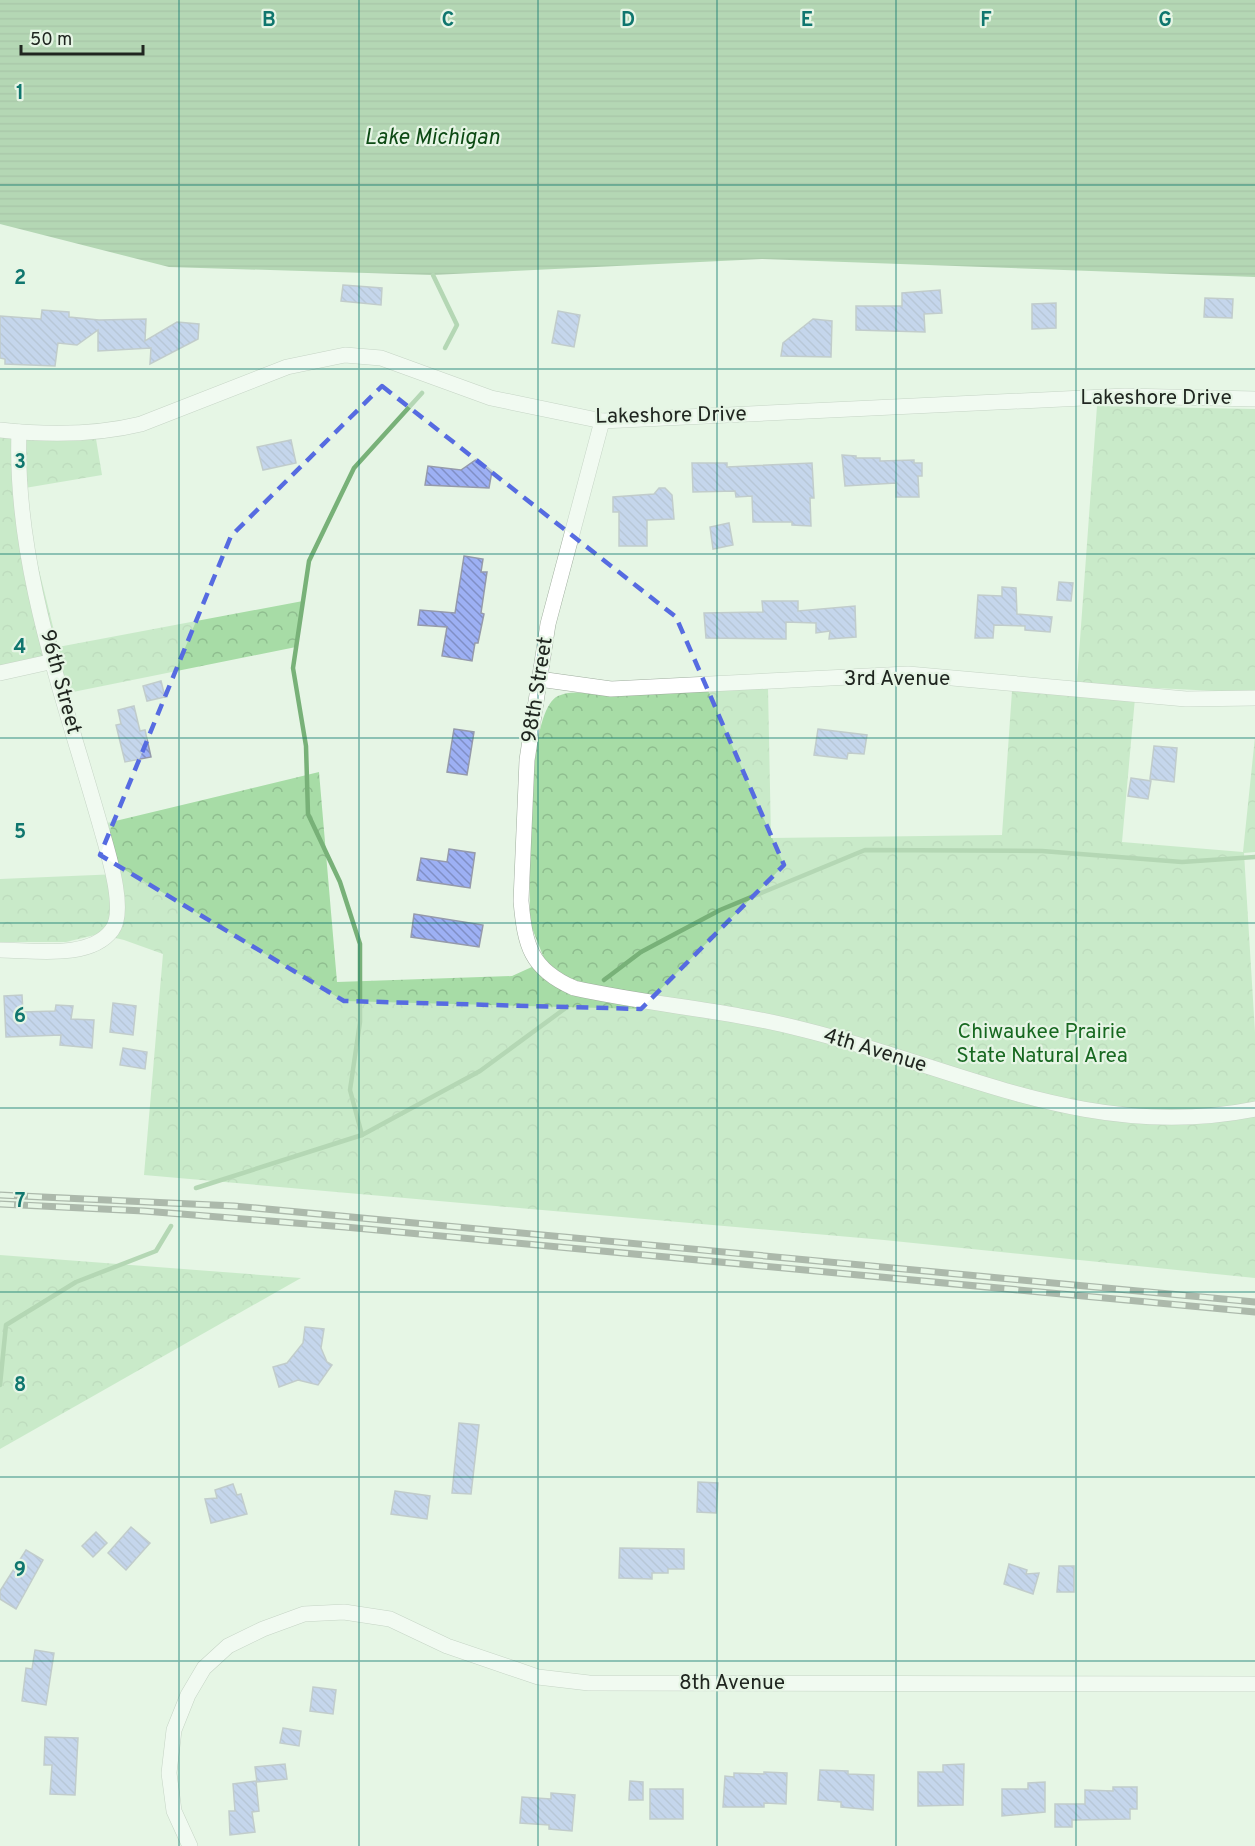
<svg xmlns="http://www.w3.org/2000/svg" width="1255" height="1846" viewBox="0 0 1255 1846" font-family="Overpass,sans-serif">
<defs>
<pattern id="park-crowns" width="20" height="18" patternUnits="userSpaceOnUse" patternTransform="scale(1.5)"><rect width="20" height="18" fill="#a7dca6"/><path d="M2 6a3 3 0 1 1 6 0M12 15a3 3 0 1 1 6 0" fill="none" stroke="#8fbd8f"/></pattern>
<pattern id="water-rules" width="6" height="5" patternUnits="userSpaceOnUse" patternTransform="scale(1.5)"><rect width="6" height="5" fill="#78b178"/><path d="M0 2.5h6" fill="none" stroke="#629062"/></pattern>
<pattern id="building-back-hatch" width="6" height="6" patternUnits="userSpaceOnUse" patternTransform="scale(1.5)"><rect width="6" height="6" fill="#9db0f4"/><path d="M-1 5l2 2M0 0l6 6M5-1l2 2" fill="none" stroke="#808fc5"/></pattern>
</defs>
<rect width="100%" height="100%" fill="#e6f5e5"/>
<g fill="url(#park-crowns)">
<path d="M1097,406L1255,409V693L1136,687L1122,842L1243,852L1255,737V852L1244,853L1255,1032V1278L884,1240L144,1175L163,954L124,940L99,934L66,942H0V879L119,874L107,823L319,772L337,982L512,976L545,961L532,928L530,914C530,877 525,711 558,696C574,688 595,696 612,695C664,694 716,690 768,688L771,838L1002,835L1012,691L1076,695Z"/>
<polygon points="0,436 96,439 102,475 19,489 58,647 303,601 296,647 63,694 45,663 0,673"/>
<polygon points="0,1255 301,1278 0,1449"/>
</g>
<polygon fill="url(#water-rules)" points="0,0 1255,0 1255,277 762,259 433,275 169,267 0,224"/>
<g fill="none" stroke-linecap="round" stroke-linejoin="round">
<g stroke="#78b178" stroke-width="4.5">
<polyline points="433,275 457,325 445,348"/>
<polyline points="604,980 641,952 720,910 865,850 1042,851 1182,862 1255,857"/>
<polyline points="362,1135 350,1090 360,1022 360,944 340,882 308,814 306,746 293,668 309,561 354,468 422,393"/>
<polyline points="196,1188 362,1135 480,1071 567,1007"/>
<polyline points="0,1385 6,1325 76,1282 156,1251 171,1226"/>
</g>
</g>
<g fill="url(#building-back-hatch)" stroke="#959aab" stroke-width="1.5">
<polygon points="343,285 382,288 381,305 341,301"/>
<polygon points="940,290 942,313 924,314 925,332 856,330 856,306 902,306 902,293"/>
<polygon points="1205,298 1233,299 1232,318 1204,317"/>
<polygon points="1056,303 1056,328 1032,329 1032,304"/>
<polygon points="42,310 69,312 69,317 99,320 146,319 145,341 177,322 199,324 198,339 150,364 151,348 98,351 98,330 77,345 58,343 55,366 5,364 5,359 0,358 0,316 41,319"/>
<polygon points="558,311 580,315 574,347 552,343"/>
<polygon points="813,319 832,321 831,357 781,356 783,343"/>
<polygon points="291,440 296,463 263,470 257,447"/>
<polygon points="842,455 856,456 856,458 880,458 880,461 914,460 914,463 922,463 922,476 918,476 919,497 896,497 896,483 845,486"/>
<polygon points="477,459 492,471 489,488 425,485 428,466 461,470"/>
<polygon points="692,463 727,463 727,467 812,463 814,498 810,498 811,526 792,525 792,522 753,522 752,496 736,497 735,491 693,492"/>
<polygon points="659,488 665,488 672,495 674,519 647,520 647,546 619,546 619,512 613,512 613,497 654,494"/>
<polygon points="729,523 733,545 713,549 710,527"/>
<polygon points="464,556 483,559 481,572 487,572 481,613 484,614 478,643 475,643 472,661 442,656 447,627 418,625 420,610 455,613"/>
<polygon points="1059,582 1073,583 1071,601 1057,600"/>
<polygon points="1002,587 1016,588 1017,614 1052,617 1050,632 1025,630 1025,626 994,625 993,638 975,638 978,595 1002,596"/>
<polygon points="762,601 798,601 798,611 855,606 856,637 829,639 830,631 816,633 816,623 786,622 786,639 706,638 704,613 763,612"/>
<polygon points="161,681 165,697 147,701 143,686"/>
<polygon points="134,706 140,731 145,730 151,757 125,762 116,725 121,724 118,710"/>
<polygon points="454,729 474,732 467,775 447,772"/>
<polygon points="818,729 867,735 864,754 848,753 847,759 814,755"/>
<polygon points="1154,746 1177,748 1174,782 1150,779"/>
<polygon points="1131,778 1151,781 1148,799 1128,796"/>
<polygon points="449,849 475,853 470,888 417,880 421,858 447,862"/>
<polygon points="414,914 483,925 479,947 411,937"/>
<polygon points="22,995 23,1012 55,1011 56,1005 73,1006 71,1019 94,1020 92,1048 60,1045 61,1035 6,1037 4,996"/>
<polygon points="113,1003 136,1006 133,1035 110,1032"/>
<polygon points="123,1048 147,1052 145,1069 120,1065"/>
<polygon points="305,1327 324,1329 321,1348 327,1362 332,1365 318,1385 298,1380 279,1387 273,1367 287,1363 303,1343"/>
<polygon points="459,1423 479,1425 471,1494 452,1493"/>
<polygon points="698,1482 718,1483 716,1513 697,1512"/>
<polygon points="233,1484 237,1495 241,1494 247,1514 211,1523 205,1499 217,1498 215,1490"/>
<polygon points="395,1491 430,1496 427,1519 391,1514"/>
<polygon points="131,1527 150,1543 126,1570 108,1553"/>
<polygon points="96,1532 107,1543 93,1557 82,1546"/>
<polygon points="620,1548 684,1549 684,1569 668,1569 668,1573 652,1573 652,1579 619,1578"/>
<polygon points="26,1550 43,1560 16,1609 0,1599 0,1591"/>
<polygon points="1009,1564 1027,1570 1026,1574 1039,1573 1033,1594 1004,1584"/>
<polygon points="1059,1566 1074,1566 1074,1592 1057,1592"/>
<polygon points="35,1650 54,1653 46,1705 22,1701 26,1668 32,1669"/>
<polygon points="313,1687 336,1690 333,1714 310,1711"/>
<polygon points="283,1728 301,1731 299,1746 280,1743"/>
<polygon points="45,1737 78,1738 75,1795 50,1794 52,1765 44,1765"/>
<polygon points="285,1764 287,1779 257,1782 255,1767"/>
<polygon points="964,1764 963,1805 918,1806 918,1772 943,1772 943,1765"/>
<polygon points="820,1770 848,1771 848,1774 874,1775 873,1810 841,1807 841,1802 818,1800"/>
<polygon points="764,1772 787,1773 786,1804 764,1803 764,1807 723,1807 725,1776 734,1777 734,1773 764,1774"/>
<polygon points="256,1781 259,1811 252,1812 255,1832 230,1835 229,1811 235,1811 233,1784"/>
<polygon points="630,1781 643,1782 643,1800 629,1800"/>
<polygon points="1045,1782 1045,1812 1002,1816 1002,1789 1028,1789 1028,1783"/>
<polygon points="1113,1787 1137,1787 1137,1809 1130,1809 1130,1819 1072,1820 1072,1827 1055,1827 1055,1804 1085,1804 1085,1790 1113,1791"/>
<rect x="650" y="1789" width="33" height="30"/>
<polygon points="551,1793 575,1795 572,1831 549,1829 549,1825 520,1823 522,1797 551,1799"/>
</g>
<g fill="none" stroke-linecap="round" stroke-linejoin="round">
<g stroke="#9fad9e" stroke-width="16">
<g id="minor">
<path d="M602,421L548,624L527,760L521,901C525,945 530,969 574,988C650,1005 729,1010 805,1030C959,1068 1090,1142 1255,1109"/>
<path d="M0,430C46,435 96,435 141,424L287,367L345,355L381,358L491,398L602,421L1125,396L1255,399"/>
<polyline points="0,673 54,661"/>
<polyline points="539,679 611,689 908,674 1186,699 1255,698"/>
<path d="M0,950C33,950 90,960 112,930C127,910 107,850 101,828C65,700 14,566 19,432"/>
<polyline points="190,1846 174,1811 169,1773 174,1730 188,1695 204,1668 228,1646 263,1629 304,1614 344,1612 390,1619 447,1646 538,1677 589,1683 1255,1684"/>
</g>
</g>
<use href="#minor" stroke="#fff" stroke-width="15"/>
<g stroke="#666f65" stroke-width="7">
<g id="rail">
<polyline points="0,1195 234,1206 1255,1302"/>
<polyline points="0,1204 144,1211 345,1227 1255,1312"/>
</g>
</g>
<use href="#rail" stroke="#e6f5e5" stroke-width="4.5" stroke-dasharray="14" stroke-linecap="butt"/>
</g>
<path d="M0 0H1255V1846H0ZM382,386L676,617L784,865L641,1009L344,1001L100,855L231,536Z" fill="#e6f5e5" fill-opacity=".55" fill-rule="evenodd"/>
<path fill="none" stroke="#566be1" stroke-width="4.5" stroke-dasharray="12 8" stroke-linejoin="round" d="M382,386L676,617L784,865L641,1009L344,1001L100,855L231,536Z"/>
<path fill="none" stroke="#0f766e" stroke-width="1.5" stroke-opacity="0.55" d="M179,0V1846M359,0V1846M538,0V1846M717,0V1846M896,0V1846M1076,0V1846M0,185H1255M0,369H1255M0,554H1255M0,738H1255M0,923H1255M0,1108H1255M0,1292H1255M0,1477H1255M0,1661H1255"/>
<g text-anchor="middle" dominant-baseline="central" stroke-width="4.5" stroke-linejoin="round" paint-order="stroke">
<g font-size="21" fill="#202620" stroke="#e6f5e5">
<text x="1156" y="398">Lakeshore Drive</text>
<text transform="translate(671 416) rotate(-1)">Lakeshore Drive</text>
<text x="897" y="679">3rd Avenue</text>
<text transform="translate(60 682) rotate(75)">96th Street</text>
<text transform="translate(538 690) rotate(-81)">98th Street</text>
<text transform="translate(875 1051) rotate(17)">4th Avenue</text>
<text x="732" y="1683">8th Avenue</text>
</g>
<g font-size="21" fill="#176820" stroke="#e6f5e5">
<text x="1042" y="1032">Chiwaukee Prairie<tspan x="1042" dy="24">State Natural Area</tspan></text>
</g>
<g font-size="22" font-style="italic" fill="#0d4a14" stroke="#e6f5e5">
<text x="432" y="138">Lake Michigan</text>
</g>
</g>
<g font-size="20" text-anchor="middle" font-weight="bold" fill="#0f766e" stroke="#e6f5e5" stroke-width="4.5" stroke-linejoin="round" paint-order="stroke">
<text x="269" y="26">B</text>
<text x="448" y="26">C</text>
<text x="628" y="26">D</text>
<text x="807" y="26">E</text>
<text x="986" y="26">F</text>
<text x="1165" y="26">G</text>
<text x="20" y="99">1</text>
<text x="20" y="284">2</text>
<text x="20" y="468">3</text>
<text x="20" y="653">4</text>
<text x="20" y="838">5</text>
<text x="20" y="1022">6</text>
<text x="20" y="1207">7</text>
<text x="20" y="1391">8</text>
<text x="20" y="1576">9</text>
</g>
<path d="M21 45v9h122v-9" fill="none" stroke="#202620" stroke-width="3"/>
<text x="30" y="45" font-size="18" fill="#202620" stroke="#e6f5e5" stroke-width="4.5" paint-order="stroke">50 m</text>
</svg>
